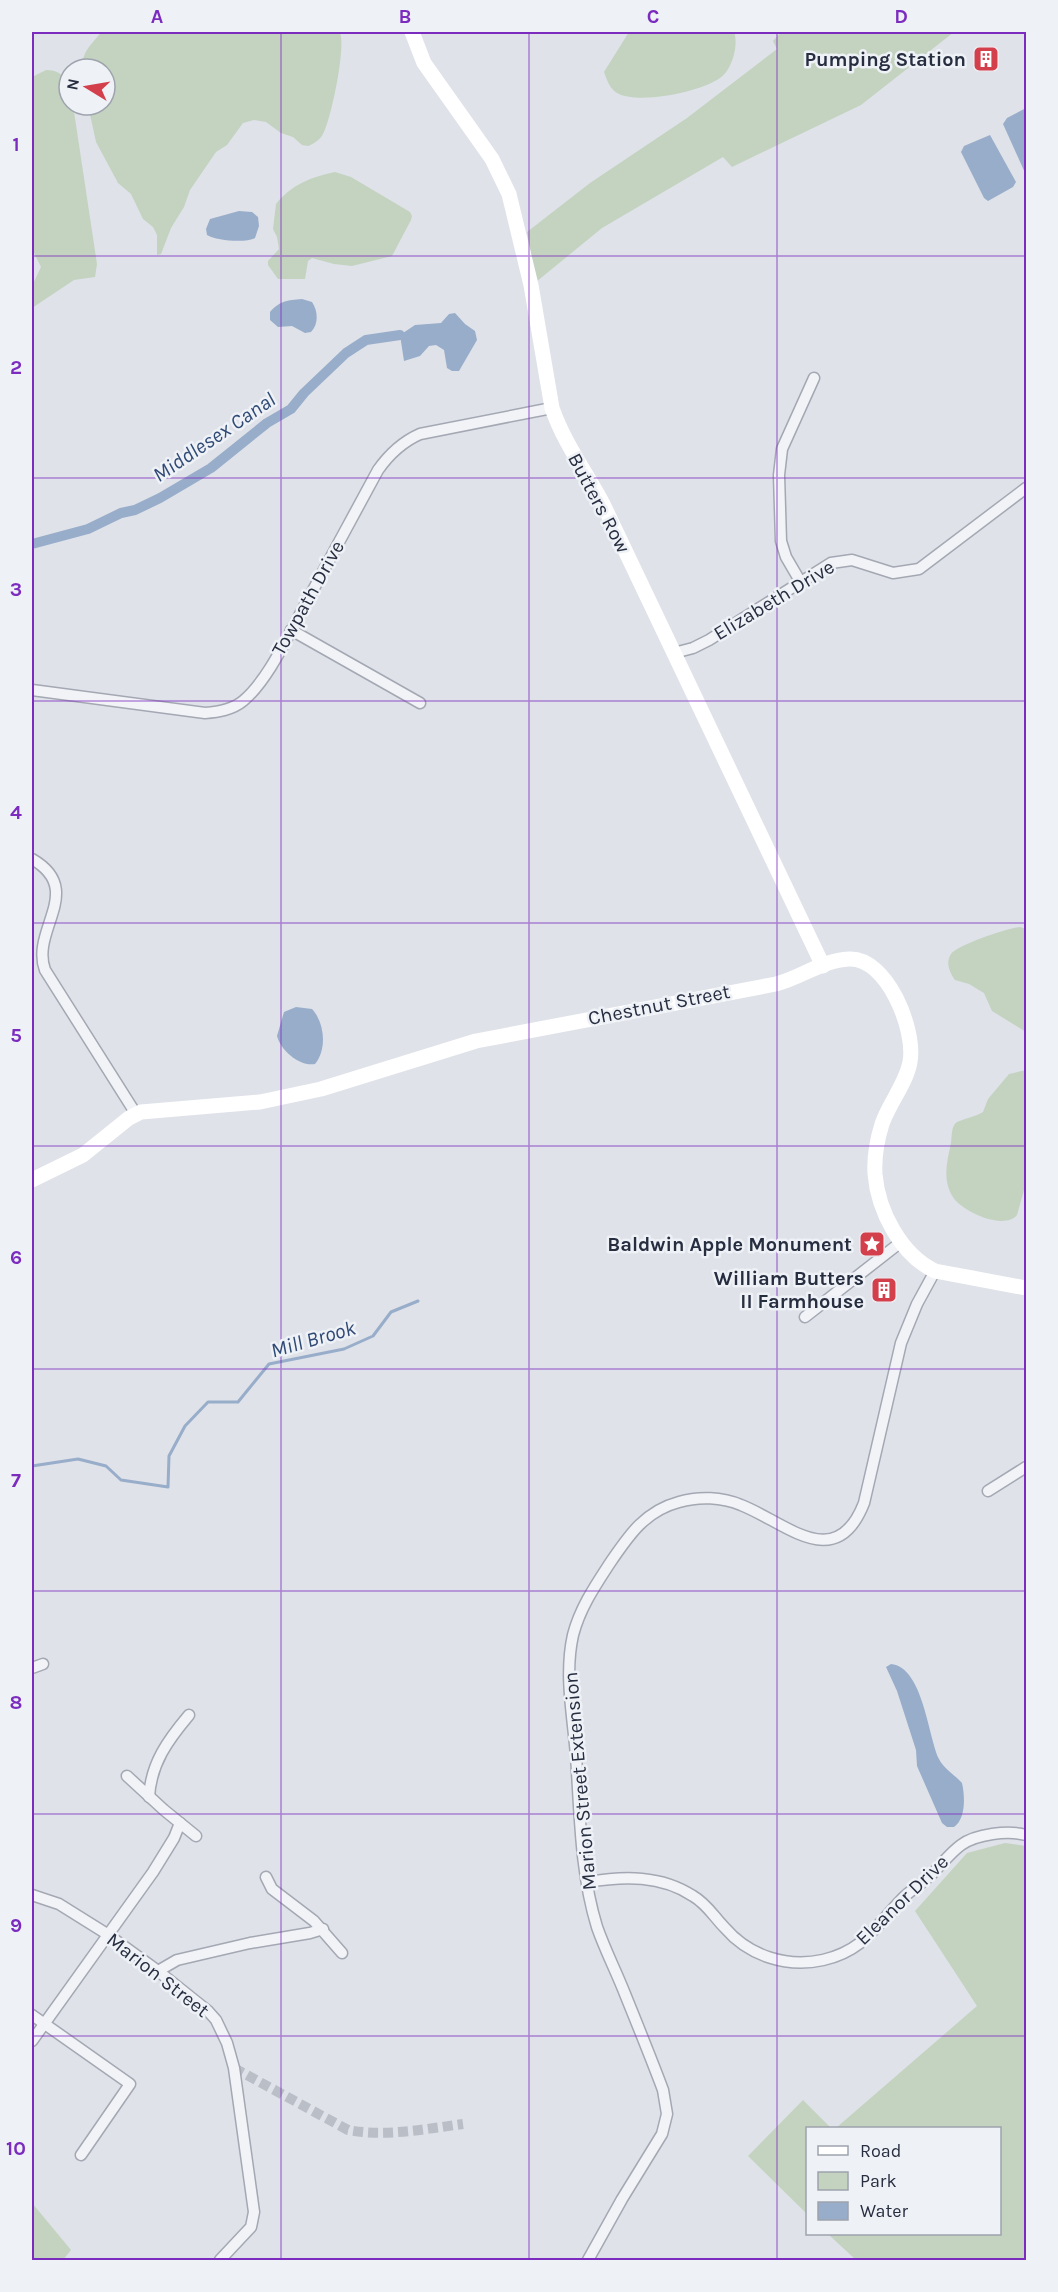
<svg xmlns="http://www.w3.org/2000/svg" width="1058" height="2292" viewBox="0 0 1058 2292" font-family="Karla,sans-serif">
<rect width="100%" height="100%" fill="#dfe2e9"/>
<g fill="#c3d3c0">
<path d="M101,32H340C346,48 331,119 323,134C320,140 313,144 308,146L302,145L293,137L281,133L266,122L254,120L243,123L227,145L216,152L190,190L184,207L171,228L161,254L157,255V235L153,227L143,219L131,194L118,183L96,142L88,105H105V69H83C81,51 92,45 101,32Z"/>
<path d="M629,32H734C739,45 732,70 720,78C700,92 642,104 619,94C610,90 607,80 604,72Z"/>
<polygon points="781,32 954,32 861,105 732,167 723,157 602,228 536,282 527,232 590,183 687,118 777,49 773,41"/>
<path d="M46,70C68,70 69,88 69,105H73L97,264L95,277L74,280L32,308V286L41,267L32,249V77Z"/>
<path d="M335,172L351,177L410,212L412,216L411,220L392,256L352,266L334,264L312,258L308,261L305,279H278L268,265V261L279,249L277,237L273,229L276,204C291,185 311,177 335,172Z"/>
<path d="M1020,927L1026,929V1032L992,1011L984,993L969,984L955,980C950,973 945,963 951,954C957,945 1008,928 1020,927Z"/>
<path d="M1026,1070V1183L1017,1215C1004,1231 961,1211 953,1197C942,1180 947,1161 951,1143C952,1136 951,1126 957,1122C963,1119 975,1117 983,1112L988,1099L1009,1074Z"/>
<polygon points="1005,1843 1026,1846 1026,2260 856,2260 828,2234 1000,2234 1000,2128 836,2128 977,2006 915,1911 967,1853"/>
<polygon points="803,2100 831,2128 808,2128 807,2214 748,2156"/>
<polygon points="32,2203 71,2250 63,2260 32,2260"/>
</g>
<g fill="#98adca">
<polygon points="1026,108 1026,175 1003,124 1007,118"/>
<polygon points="990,135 1016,182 1013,187 988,201 984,198 961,152 964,146"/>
<path d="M239,211L252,212L258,217L259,226L255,238C246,243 217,241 207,235L206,229L210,219Z"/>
<path d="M302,299L312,302C318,311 319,324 311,332L305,333L292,326L278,327L270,320V312C280,301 287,300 302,299Z"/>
<polygon points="455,313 465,324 475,331 477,340 459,371 452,371 447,368 444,350 436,345 429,346 420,356 404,361 400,335 415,325 441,323 449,314"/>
<path d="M296,1007L312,1009C325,1023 327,1050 315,1064C300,1067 281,1051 277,1036L284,1012Z"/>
<path d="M891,1664C923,1667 928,1736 939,1759C944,1769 955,1775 962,1783C965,1796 966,1819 954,1827H947L942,1823L917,1766L916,1750L897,1691L886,1667Z"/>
</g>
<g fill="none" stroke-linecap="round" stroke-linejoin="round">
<polyline stroke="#98adca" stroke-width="3" points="32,1466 78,1459 106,1466 121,1480 168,1487 169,1456 185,1426 208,1402 238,1402 269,1364 344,1349 373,1336 391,1312 418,1301"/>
<polyline stroke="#98adca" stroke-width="10" points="32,544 88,529 121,513 135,510 160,498 211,468 267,423 291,409 304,393 346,353 366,340 400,335"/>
<path stroke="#babec7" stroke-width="10" stroke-dasharray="10 5" stroke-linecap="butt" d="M234,2068L348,2130C386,2137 425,2129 463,2124"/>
<g stroke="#a4a8b3" stroke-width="13">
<g id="street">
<polyline points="800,581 786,557 781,541 779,475 782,449 814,378"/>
<polyline points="291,630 420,703"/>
<polyline points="674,653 693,648 709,640 831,563 852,560 893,573 919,569 1026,488"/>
<path d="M32,690L205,713C218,712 232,710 243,701C266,682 285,642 299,616C325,567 352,519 378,470C390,453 402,442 420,434L552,408"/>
<path d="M32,859C86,890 30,930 45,970L136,1114"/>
<polyline points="805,1317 901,1242"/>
<polyline points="988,1491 1026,1467"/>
<polyline points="32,1668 43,1664"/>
<polyline points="127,1776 164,1810 196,1836"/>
<path d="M149,1797C151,1763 168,1740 189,1715"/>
<polyline points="266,1877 272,1889 314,1921 342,1953"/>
<path d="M588,1882C624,1876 661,1875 693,1896C707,1904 714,1917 725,1928C749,1956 787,1968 823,1960C863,1951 875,1927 901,1900C910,1890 922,1884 932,1874C941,1865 950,1853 961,1845C976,1834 1008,1830 1026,1835"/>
<polyline points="32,1895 59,1904 107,1934 158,1971 208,2011 216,2020 227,2043 234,2068 254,2212 251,2227 220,2260"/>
<polyline points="158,1971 177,1960 250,1943 310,1933 323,1929"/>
<polyline points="32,2015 130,2084 81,2155"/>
<polyline points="32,2041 153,1872 174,1838 180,1823"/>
<path d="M588,2260L622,2199L662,2134L667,2114L663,2090C651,2058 638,2026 625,1994C616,1971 605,1950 597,1927C580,1872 580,1813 576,1756C573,1716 564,1675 573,1635C580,1608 595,1586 610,1563C629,1535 645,1511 679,1502C699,1496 722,1497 741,1505C785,1522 836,1575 864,1503L901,1343L917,1304L935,1271"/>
</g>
</g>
<use href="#street" stroke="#f2f3f7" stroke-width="10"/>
<g stroke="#fff" stroke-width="15">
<path d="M412,32L424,63L492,159L509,194L531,285L552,408C564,443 586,472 603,504L823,966"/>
<path d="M32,1180L83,1155L129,1118L141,1112L260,1102L321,1089L476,1041L776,984C800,978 823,960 849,959C887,957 916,1030 910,1062C906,1084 889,1103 882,1124C877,1140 874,1157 875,1174C878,1211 901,1255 935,1271L1026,1288"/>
</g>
</g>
<path fill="none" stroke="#7b2cbf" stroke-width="1.5" stroke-opacity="0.55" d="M281,32V2260M529,32V2260M777,32V2260M32,256H1026M32,478H1026M32,701H1026M32,923H1026M32,1146H1026M32,1369H1026M32,1591H1026M32,1814H1026M32,2036H1026"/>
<defs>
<g id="building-square" transform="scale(1.35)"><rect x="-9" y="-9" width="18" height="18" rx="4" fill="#d33f4a" stroke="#eef1f6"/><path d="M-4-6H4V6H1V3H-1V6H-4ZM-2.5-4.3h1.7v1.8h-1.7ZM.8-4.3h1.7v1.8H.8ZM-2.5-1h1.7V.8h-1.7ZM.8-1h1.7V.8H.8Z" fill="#fff"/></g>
<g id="sight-square" transform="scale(1.35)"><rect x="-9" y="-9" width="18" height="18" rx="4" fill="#d33f4a" stroke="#eef1f6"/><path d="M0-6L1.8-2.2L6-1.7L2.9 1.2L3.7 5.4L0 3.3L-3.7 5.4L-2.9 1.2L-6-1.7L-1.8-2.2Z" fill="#fff"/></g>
</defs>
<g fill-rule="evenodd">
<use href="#building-square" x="986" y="59"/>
<use href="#sight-square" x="872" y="1244"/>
<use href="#building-square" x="884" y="1290"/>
</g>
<g text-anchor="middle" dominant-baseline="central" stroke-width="5" stroke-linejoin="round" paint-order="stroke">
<g font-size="20" font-weight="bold" fill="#272e40" stroke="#eef1f6" text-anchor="end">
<text x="966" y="59">Pumping Station</text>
<text x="852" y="1244">Baldwin Apple Monument</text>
<text x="864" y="1278">William Butters<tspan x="864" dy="23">II Farmhouse</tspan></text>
</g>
<g font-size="20" fill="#272e40" stroke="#eef1f6">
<text transform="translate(599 503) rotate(62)">Butters Row</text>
<text transform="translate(308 598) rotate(-61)">Towpath Drive</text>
<text transform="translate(774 600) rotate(-31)">Elizabeth Drive</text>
<text transform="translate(659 1005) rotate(-11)">Chestnut Street</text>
<text transform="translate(580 1781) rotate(-95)">Marion Street Extension</text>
<text transform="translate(902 1900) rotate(-44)">Eleanor Drive</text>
<text transform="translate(158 1975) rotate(38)">Marion Street</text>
</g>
<g font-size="21" font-style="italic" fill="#304a76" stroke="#eef1f6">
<text transform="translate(214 437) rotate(-34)">Middlesex Canal</text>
<text transform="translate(313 1339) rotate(-16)">Mill Brook</text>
</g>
</g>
<rect width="1058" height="2292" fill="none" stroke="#eef1f6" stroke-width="66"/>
<rect x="806" y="2127" width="195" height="108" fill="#eef1f6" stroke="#9ea3ad" stroke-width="1.5"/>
<rect x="818" y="2146" width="30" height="9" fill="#ffffff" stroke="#9ea3ad" stroke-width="1.5"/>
<text x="860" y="2157" font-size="18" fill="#272e40">Road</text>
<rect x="818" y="2172" width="30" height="18" fill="#c3d3c0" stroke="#9ea3ad" stroke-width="1.5"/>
<text x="860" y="2187" font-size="18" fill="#272e40">Park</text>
<rect x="818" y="2202" width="30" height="18" fill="#98adca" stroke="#9ea3ad" stroke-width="1.5"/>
<text x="860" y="2217" font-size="18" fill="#272e40">Water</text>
<g transform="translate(87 87) rotate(281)"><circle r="28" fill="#eef1f6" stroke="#9ea3ad" stroke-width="1.5"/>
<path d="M0-4.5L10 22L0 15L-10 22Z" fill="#d33f4a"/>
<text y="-9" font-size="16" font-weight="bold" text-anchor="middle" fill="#272e40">N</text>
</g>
<rect x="33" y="33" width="992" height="2226" fill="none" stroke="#7b2cbf" stroke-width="2"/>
<g font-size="20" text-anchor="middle" font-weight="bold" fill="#7b2cbf">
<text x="157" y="23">A</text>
<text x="405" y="23">B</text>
<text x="653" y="23">C</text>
<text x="901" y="23">D</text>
<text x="16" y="151">1</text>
<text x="16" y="374">2</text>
<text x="16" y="596">3</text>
<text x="16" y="819">4</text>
<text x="16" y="1042">5</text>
<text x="16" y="1264">6</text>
<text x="16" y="1487">7</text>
<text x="16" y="1709">8</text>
<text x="16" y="1932">9</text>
<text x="16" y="2155">10</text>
</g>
</svg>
